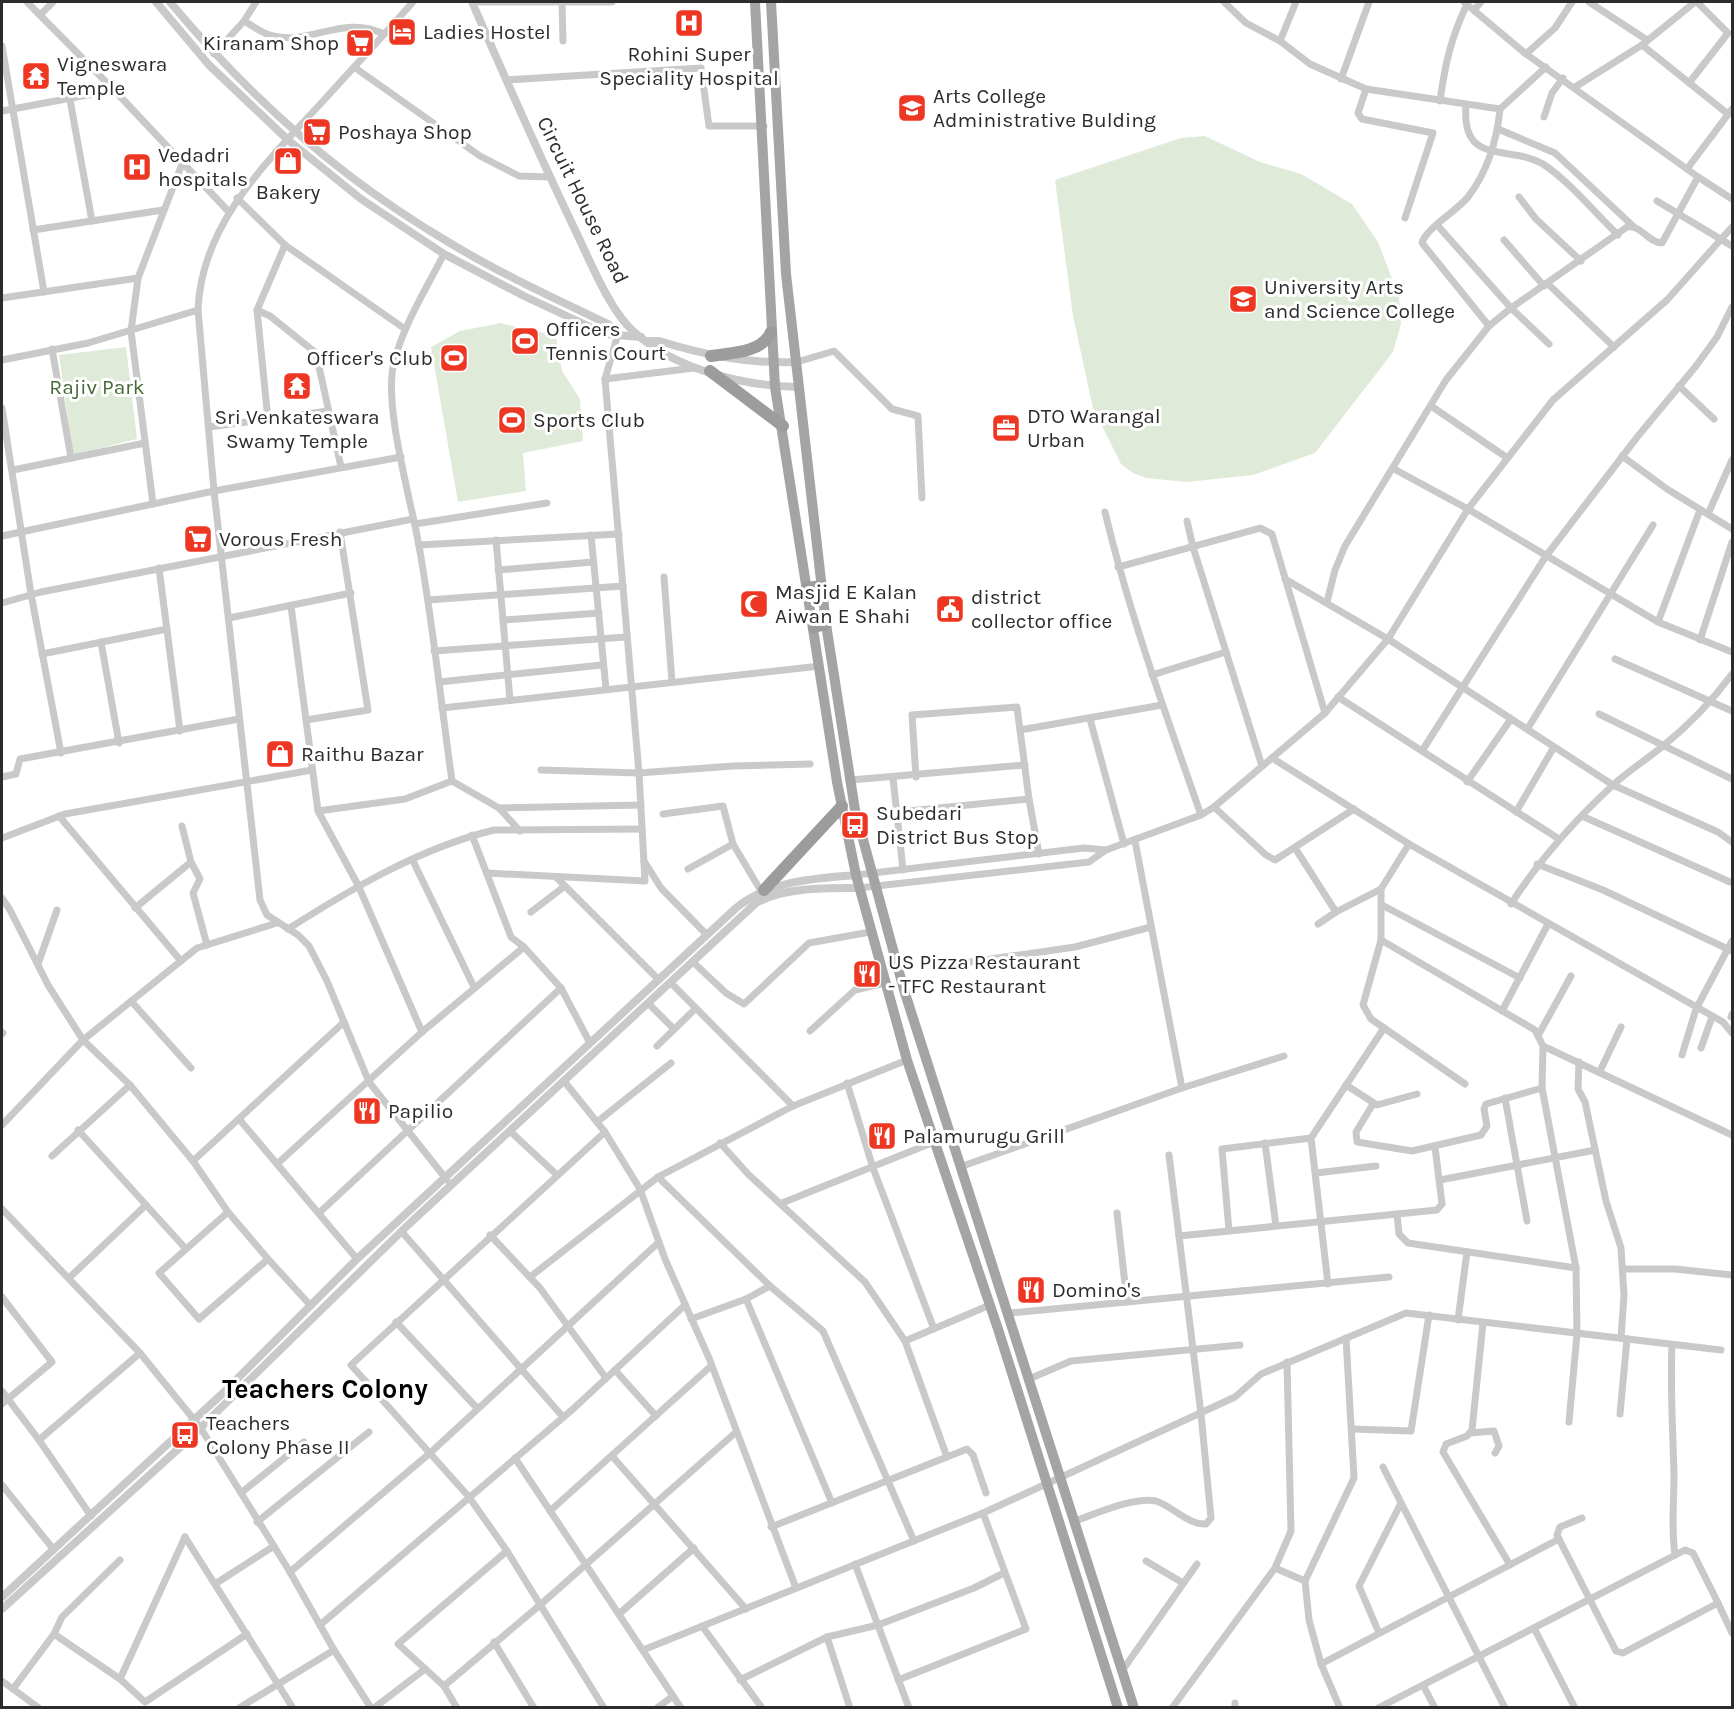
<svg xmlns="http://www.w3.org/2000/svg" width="1734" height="1709" viewBox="0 0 1734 1709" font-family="Karla,sans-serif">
<rect width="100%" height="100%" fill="#fff"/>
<g fill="#dfebd8">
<polygon points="1205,136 1260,162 1301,174 1352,204 1378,242 1399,297 1401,324 1393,352 1315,453 1253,475 1187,482 1146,478 1133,473 1121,464 1093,408 1073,316 1055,180 1181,138"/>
<polygon points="501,323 556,336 562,371 580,399 583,441 523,453 526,491 458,502 431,347 460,331"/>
<polygon points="126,347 137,439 73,455 59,355"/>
</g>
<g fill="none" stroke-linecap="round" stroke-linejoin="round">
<g stroke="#c9c9c9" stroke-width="7">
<polyline points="27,2 114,90 229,212"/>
<path d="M413,2C384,35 354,67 324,100C269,160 201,223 198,310L214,491L260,900L267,915L298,935L309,946L327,981L369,1082L447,1180"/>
<polyline points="473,2 612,2"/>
<polyline points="1224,2 1246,23 1280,41"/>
<polyline points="1296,2 1280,41 1310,64 1366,89 1500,109"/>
<polyline points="1464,2 1526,54"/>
<polyline points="1572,2 1555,28 1526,54 1687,169"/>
<polyline points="1589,2 1647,40"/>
<polyline points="562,3 563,41"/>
<polyline points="1474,10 1481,2"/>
<polyline points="40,15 53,2"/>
<path d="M244,21C253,26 263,34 273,36C312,45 343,14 384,34"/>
<polyline points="1642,45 1728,114"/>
<polyline points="2,46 44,292"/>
<polyline points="214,54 244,21 256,2"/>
<polyline points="354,67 480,156 519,176 550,177"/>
<polyline points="1341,79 1369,2"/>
<polyline points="506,80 701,68 709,126 764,126"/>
<polyline points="1689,83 1728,33 1697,2"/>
<polyline points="1575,87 1642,45 1695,2"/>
<polyline points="1366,89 1358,113 1362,119 1433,133 1405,218"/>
<polyline points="70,100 92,221"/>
<path d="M1440,101C1445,64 1451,38 1467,4"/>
<path d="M1466,105C1461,167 1509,144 1543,164C1569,181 1595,213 1618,235"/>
<polyline points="2,111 114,90"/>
<polyline points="1544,117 1552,93 1563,78"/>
<polyline points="1498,129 1555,153 1634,227"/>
<polyline points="1698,177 1687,169 1732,109"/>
<polyline points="1519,197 1536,219 1581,261"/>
<polyline points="237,198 285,245 405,329"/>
<polyline points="1657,201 1732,246"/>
<polyline points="1438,226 1511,308 1549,344"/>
<polyline points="33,230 163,210"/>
<polyline points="1504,240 1544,286"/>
<polyline points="1548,284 1614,347"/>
<polyline points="2,298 138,278"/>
<polyline points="257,310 270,316 316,353 341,467"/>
<path d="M1489,326L1422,243C1425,229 1458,210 1468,197C1487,172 1497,140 1500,109L1546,67"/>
<polyline points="52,349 71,458"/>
<polyline points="2,360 88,343 198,310"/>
<polyline points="797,362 834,351 892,409 918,416 922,498"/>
<polyline points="605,379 694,368"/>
<polyline points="1679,386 1714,419"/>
<polyline points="1431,406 1506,457"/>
<polyline points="2,408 31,594 61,753"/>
<polyline points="268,420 257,310 285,245"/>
<polyline points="209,427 328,411"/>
<polyline points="1622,456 1667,489 1732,529"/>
<polyline points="1394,469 1468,509 1658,622 1732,652"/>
<polyline points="13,470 145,443"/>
<polyline points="153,504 131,331 138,278 182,164"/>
<path d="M1105,512C1130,616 1166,715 1201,815"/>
<polyline points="1708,514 1732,460"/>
<polyline points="1187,521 1193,547 1262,766"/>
<polyline points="415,524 547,503"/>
<polyline points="591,535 606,689"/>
<polyline points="2,536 214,491 401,457"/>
<polyline points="496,540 510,700"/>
<polyline points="419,545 619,534"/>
<polyline points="1118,567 1260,528 1272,534 1325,713"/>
<polyline points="159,568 180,731"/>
<polyline points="498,570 593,562"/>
<polyline points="664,577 672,682"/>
<polyline points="1285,579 1388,639 1613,785 1718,832 1732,842"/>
<polyline points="428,600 623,586"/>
<path d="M1327,602L1335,570L1345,546L1446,380L1489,326L1511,308L1627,227C1640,224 1649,243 1662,243L1698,177L1732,199"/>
<polyline points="2,603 41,592 413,519"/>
<polyline points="291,606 318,811 358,885 422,1032"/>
<polyline points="229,618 351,593"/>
<polyline points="503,620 599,613"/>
<polyline points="1658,622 1700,510"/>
<polyline points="1700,640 1732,542"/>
<polyline points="101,642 119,743"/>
<polyline points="434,651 626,637"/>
<polyline points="42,654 167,629"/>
<polyline points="1615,659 1732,711"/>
<polyline points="1152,675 1226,652"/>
<polyline points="439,682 602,665"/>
<polyline points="1338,697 1559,839"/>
<polyline points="442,708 820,666"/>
<polyline points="1599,714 1732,779"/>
<polyline points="1090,719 1124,844"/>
<polyline points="306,720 368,710 340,532"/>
<polyline points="1528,728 1653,525"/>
<polyline points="1020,730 1162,705"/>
<polyline points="1422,751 1546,556 1638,436 1696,366 1717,337 1732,307"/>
<polyline points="1272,758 1409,844 1723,1022 1732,1033"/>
<polyline points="541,770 639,773 733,766 810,764"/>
<polyline points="2,777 16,774 20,759 239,719"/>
<polyline points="916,777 912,715 1017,707 1029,799 1039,854"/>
<polyline points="893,778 903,870"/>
<polyline points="851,780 1025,765"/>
<polyline points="452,781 499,808 520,831"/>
<polyline points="1467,782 1511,719"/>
<polyline points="1214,807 1266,855 1275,860 1354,809"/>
<polyline points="499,808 641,805"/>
<path d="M318,811L405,799L452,781C441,703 433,624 419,546C411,499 383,406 394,362C404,324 426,289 444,254"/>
<polyline points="1516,812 1554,747"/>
<polyline points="888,813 1029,799"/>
<polyline points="663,814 723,806 733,844"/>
<polyline points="59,816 181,961"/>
<polyline points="1582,816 1730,882"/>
<polyline points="2,838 65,814 312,770"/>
<polyline points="1135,841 1182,1088"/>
<polyline points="1295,848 1336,912 1381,889 1409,844"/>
<polyline points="413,861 474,987"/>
<polyline points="644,861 661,888 706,934"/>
<polyline points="191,862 200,879 193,893 207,945"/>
<polyline points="1537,864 1603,890 1732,951"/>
<polyline points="688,869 733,844 761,891"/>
<polyline points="487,873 645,881 639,773 605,379 618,334"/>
<polyline points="856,875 1084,848 1106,850"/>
<polyline points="556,877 659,980"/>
<polyline points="859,888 1089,862 1106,850 1201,815 1214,807 1325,713 1388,639 1468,509 1553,400 1667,300 1732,227"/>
<polyline points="1381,889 1381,940 1363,1005 1371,1019 1465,1084"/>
<polyline points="2,898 10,910 48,985 83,1040 130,1085 52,1156"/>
<path d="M1511,904C1540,859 1573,822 1612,786C1628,771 1646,760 1663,746C1689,725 1712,701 1732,674"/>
<polyline points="1382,905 1520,978"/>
<polyline points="135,908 191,862 182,826"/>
<polyline points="531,912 565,886"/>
<polyline points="1318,924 1336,912"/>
<path d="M288,929C351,889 420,848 494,830L642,829"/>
<polyline points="1381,940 1535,1030 1543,1046 1542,1088 1576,1268 1577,1334 1569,1422"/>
<polyline points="524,947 561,988 590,1043"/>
<polyline points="693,962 726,993 744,1004 809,943 870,932"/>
<polyline points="970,962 1075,947 1151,927"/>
<polyline points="38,964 57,910"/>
<polyline points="671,983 793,1106"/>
<polyline points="131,1001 191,1068"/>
<polyline points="649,1004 674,1029"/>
<polyline points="1502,1011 1548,924"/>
<polyline points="1731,1017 1732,1014"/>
<polyline points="810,1031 855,990 885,983"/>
<polyline points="2,1034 3,1033"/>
<polyline points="1539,1034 1571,976"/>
<polyline points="657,1046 692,1012"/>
<polyline points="1543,1046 1732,1135"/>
<polyline points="1701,1048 1712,1017"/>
<polyline points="1682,1055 1696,1009 1732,941"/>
<polyline points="1579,1062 1578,1089 1585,1102 1606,1201 1621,1248 1624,1295 1621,1338"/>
<polyline points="1600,1071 1621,1027"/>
<polyline points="564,1081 605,1132 640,1189 665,1259 709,1358 796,1588"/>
<polyline points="847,1083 873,1168 934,1329"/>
<polyline points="130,1085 193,1161"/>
<polyline points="1346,1085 1377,1105 1417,1094"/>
<polyline points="1505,1098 1527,1221"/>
<polyline points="1373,1104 1356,1132 1357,1142 1412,1151 1481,1135 1487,1126 1484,1109 1486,1104 1542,1088"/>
<polyline points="239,1119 357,1259"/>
<polyline points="597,1122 671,1063"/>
<polyline points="2,1125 83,1040 197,948 277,923"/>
<polyline points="78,1130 186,1249"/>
<polyline points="510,1131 556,1174"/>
<polyline points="720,1143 749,1175 865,1282 905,1341"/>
<polyline points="1265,1143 1276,1226"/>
<polyline points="277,1164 422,1032 524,947 511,937 472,835"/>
<polyline points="960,1167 1182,1088 1284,1056"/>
<polyline points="1316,1173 1376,1166"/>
<polyline points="658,1177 770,1286 823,1331 914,1541"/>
<polyline points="1440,1180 1595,1150"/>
<polyline points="782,1203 934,1142"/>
<polyline points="2,1209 140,1353 200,1427 290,1572 334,1650 371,1708"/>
<polyline points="228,1212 159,1273 199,1319 268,1259 311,1306"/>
<polyline points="319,1213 561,988"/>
<polyline points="1117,1213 1127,1302"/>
<polyline points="1397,1214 1399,1234 1408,1243 1576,1268"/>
<polyline points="1229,1231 1222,1149 1311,1138"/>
<polyline points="402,1232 563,1417"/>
<polyline points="490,1235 540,1288 606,1378"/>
<polyline points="1179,1236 1437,1210 1442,1204 1435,1147"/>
<polyline points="268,1259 228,1212 193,1161 344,1022"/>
<polyline points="1623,1269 1675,1269 1732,1275"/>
<polyline points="530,1277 658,1177 793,1106 907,1060"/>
<polyline points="69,1278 146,1205"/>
<polyline points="1328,1284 1311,1138 1384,1028"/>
<polyline points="2,1297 52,1362 2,1404"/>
<polyline points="746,1299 832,1503"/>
<polyline points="1010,1313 1389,1277"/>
<polyline points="691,1319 746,1299 770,1286"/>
<polyline points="1458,1320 1467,1252"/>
<polyline points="396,1322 477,1408"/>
<polyline points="1483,1323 1472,1430 1467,1436 1446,1444 1443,1452 1510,1565"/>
<path d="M1672,1345C1670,1389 1673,1432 1674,1476C1674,1503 1671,1528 1675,1555"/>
<polyline points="615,1370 656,1416"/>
<polyline points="1029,1379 1071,1361 1240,1345"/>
<polyline points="2,1391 39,1440 91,1516"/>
<polyline points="1620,1414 1627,1339"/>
<polyline points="1352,1429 1411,1431 1429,1315"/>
<polyline points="1470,1433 1494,1431 1499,1446 1495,1453"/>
<polyline points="39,1440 140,1353"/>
<polyline points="612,1456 746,1609"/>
<polyline points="947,1457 905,1341 990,1305"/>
<polyline points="515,1458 681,1708"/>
<polyline points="1383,1467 1505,1708"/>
<polyline points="2,1485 54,1550"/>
<polyline points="241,1493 304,1442"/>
<polyline points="550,1511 711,1366"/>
<path d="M1075,1521C1095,1514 1136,1496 1156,1501C1172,1506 1188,1525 1206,1524L1211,1518L1201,1414L1169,1155"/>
<polyline points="257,1522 369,1432"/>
<polyline points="771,1527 967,1449 973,1455 986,1493"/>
<polyline points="185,1537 293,1708"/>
<polyline points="1146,1561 1183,1583"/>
<polyline points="855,1564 909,1708"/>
<polyline points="1275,1568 1305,1581"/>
<polyline points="290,1572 430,1453 659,1242"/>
<polyline points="215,1584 274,1546"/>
<polyline points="1718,1603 1732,1633"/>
<polyline points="619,1614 694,1548"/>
<polyline points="320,1625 573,1409 685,1305"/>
<polyline points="702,1626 762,1708"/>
<polyline points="1534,1628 1575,1708"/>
<polyline points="1379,1633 1359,1586 1401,1503"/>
<polyline points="54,1634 62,1617 120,1560"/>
<polyline points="827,1637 850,1708"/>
<polyline points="494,1642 534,1708"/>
<polyline points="643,1650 983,1513 1235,1397 1261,1374 1406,1313 1721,1350"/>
<polyline points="1321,1664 1559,1539"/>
<polyline points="1122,1671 1197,1564"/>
<polyline points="120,1679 185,1537"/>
<polyline points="740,1680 827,1637 878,1625 974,1588 1004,1573"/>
<polyline points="898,1680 1026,1629 983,1513"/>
<polyline points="2,1681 39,1708"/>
<polyline points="1423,1685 1435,1708"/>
<polyline points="444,1686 540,1605 735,1433"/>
<polyline points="13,1689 54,1634 120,1679 145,1702 247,1634"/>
<polyline points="1235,1703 1235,1708"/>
<polyline points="239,1708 334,1650"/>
<polyline points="374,1708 425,1669"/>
<polyline points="457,1708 444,1686 398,1644 507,1551"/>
<polyline points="604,1708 507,1551 469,1497 351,1365 605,1132"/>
<polyline points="657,1708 673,1696"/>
<polyline points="1172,1708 1275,1568 1291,1531 1287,1362"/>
<polyline points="1340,1708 1321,1664 1309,1620 1305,1581 1354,1478 1346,1338"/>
<path d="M1378,1708C1481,1655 1583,1603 1685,1550L1693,1553L1718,1603L1623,1653L1616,1651L1559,1539L1557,1535L1560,1527L1582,1518"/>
</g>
<g stroke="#c9c9c9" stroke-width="8">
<polyline points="156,2 209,65 288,140 361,199 444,254 524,296 605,334 641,337"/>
<path d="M170,2C249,97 342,180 450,243C501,274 554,298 608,324L617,334"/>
<path d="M472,2C506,80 540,157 577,234C591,263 610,311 634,332C676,370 744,386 799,387"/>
<path d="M648,341H659C705,355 748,364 797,362"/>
<path d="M2,1597L223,1393L357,1259L736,908C771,880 813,879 856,875"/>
<path d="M2,1609L187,1441L408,1225L756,903C785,887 827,888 859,888"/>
</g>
<g stroke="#a4a4a4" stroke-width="10">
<polyline points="755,2 775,387 837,782 856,875 907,1060 998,1329 1118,1708"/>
<polyline points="771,2 786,274 826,624 855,810 904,990 1134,1708"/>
</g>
<g stroke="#9c9c9c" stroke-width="12">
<path d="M711,356C731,353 762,353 771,332"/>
<polyline points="710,371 783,426"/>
<polyline points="807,588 822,586"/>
<polyline points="814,627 826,624"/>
<polyline points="764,890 842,806"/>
</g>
</g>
<defs>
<g id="hospital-square" transform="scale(1.5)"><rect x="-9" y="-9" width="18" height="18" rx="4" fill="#ee3723" stroke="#fff"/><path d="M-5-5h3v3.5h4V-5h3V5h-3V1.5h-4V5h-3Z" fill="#fff"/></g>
<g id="hotel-square" transform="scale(1.5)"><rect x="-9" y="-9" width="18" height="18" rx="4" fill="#ee3723" stroke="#fff"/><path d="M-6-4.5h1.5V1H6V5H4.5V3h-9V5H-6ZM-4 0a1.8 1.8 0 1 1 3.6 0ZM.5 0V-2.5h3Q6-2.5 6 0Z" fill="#fff"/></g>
<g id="supermarket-square" transform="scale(1.5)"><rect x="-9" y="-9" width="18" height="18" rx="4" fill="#ee3723" stroke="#fff"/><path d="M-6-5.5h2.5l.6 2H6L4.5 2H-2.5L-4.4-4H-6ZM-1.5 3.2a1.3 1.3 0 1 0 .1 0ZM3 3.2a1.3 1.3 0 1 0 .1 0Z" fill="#fff"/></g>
<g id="temple-square" transform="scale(1.5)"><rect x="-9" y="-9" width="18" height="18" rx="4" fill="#ee3723" stroke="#fff"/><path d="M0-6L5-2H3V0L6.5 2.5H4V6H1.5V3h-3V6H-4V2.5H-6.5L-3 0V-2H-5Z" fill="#fff"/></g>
<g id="university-square" transform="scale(1.5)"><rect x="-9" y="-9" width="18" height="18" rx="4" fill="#ee3723" stroke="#fff"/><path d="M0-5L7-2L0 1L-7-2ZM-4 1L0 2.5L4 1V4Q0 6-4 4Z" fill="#fff"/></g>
<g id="shop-square" transform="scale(1.5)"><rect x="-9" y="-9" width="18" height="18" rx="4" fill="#ee3723" stroke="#fff"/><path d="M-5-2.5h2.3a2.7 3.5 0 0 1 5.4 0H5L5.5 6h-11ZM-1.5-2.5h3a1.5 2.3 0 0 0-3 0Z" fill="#fff"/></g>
<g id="stadium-square" transform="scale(1.5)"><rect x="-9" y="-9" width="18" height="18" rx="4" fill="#ee3723" stroke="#fff"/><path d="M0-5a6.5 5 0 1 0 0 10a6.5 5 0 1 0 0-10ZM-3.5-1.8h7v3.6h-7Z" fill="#fff"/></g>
<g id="office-square" transform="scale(1.5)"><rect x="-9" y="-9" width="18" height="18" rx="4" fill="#ee3723" stroke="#fff"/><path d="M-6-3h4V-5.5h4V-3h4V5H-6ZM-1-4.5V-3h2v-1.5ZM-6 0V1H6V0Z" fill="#fff"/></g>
<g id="mosque-square" transform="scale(1.5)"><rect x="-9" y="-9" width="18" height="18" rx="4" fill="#ee3723" stroke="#fff"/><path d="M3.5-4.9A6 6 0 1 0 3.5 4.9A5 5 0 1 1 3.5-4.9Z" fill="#fff"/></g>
<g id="civic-square" transform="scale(1.5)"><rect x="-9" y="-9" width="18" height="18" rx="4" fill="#ee3723" stroke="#fff"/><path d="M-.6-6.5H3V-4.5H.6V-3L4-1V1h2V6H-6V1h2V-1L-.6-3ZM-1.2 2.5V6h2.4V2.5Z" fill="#fff"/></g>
<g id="bus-square" transform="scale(1.5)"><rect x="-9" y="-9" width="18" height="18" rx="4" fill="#ee3723" stroke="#fff"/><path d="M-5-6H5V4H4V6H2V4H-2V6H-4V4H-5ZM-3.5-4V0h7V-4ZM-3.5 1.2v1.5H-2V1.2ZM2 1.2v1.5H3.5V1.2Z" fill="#fff"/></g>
<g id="restaurant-square" transform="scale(1.5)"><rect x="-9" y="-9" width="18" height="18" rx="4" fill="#ee3723" stroke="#fff"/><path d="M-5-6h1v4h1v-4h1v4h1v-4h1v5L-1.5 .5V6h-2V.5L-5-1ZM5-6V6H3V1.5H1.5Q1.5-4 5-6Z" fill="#fff"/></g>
</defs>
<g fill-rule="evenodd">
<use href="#hospital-square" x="689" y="23"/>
<use href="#hotel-square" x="402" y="32"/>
<use href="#supermarket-square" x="360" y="43"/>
<use href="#temple-square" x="36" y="76"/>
<use href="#university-square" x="912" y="108"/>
<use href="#supermarket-square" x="317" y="132"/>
<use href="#shop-square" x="288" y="161"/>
<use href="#hospital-square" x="137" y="167"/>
<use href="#university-square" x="1243" y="299"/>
<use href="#stadium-square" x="525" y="341"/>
<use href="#stadium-square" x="454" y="358"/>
<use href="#temple-square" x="297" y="386"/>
<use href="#stadium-square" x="512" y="420"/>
<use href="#office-square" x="1006" y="428"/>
<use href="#supermarket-square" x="198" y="539"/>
<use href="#mosque-square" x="754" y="604"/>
<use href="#civic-square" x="950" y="609"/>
<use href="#shop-square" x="280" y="754"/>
<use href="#bus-square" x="855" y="825"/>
<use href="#restaurant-square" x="867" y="974"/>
<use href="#restaurant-square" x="367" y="1111"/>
<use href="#restaurant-square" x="882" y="1136"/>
<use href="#restaurant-square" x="1031" y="1290"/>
<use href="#bus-square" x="185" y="1435"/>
</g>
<g text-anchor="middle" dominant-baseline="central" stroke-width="6" stroke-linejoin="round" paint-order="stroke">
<g font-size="21" fill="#2c2c2c" stroke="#fff" text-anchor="start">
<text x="423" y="32">Ladies Hostel</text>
<text x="339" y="43" text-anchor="end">Kiranam Shop</text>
<text x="689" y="54" text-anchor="middle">Rohini Super<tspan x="689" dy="24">Speciality Hospital</tspan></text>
<text x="57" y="64">Vigneswara<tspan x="57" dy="24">Temple</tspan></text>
<text x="933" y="96">Arts College<tspan x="933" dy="24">Administrative Bulding</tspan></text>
<text x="338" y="132">Poshaya Shop</text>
<text x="158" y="155">Vedadri<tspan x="158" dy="24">hospitals</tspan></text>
<text x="288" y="192" text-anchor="middle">Bakery</text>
<text x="1264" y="287">University Arts<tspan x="1264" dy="24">and Science College</tspan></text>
<text x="546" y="329">Officers<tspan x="546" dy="24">Tennis Court</tspan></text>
<text x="433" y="358" text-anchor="end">Officer's Club</text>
<text x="1027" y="416">DTO Warangal<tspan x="1027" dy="24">Urban</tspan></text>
<text x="297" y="417" text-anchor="middle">Sri Venkateswara<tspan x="297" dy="24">Swamy Temple</tspan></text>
<text x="533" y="420">Sports Club</text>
<text x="219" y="539">Vorous Fresh</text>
<text x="775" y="592">Masjid E Kalan<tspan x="775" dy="24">Aiwan E Shahi</tspan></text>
<text x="971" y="597">district<tspan x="971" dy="24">collector office</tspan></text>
<text x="301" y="754">Raithu Bazar</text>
<text x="876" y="813">Subedari<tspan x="876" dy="24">District Bus Stop</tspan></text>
<text x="888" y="962">US Pizza Restaurant<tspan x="888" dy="24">- TFC Restaurant</tspan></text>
<text x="388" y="1111">Papilio</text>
<text x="903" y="1136">Palamurugu Grill</text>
<text x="1052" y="1290">Domino's</text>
<text x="206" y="1423">Teachers<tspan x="206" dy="24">Colony Phase II</tspan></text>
</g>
<g font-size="21" fill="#2c2c2c" stroke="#fff">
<text transform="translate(583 200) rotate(64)">Circuit House Road</text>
</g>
<g font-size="21" fill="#466938" stroke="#fff">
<text x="97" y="387">Rajiv Park</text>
</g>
<g font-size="27" font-weight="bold" fill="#000" stroke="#fff">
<text x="325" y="1389">Teachers Colony</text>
</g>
</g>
<rect width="1734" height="1709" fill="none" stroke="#2c2c2c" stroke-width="6"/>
</svg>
